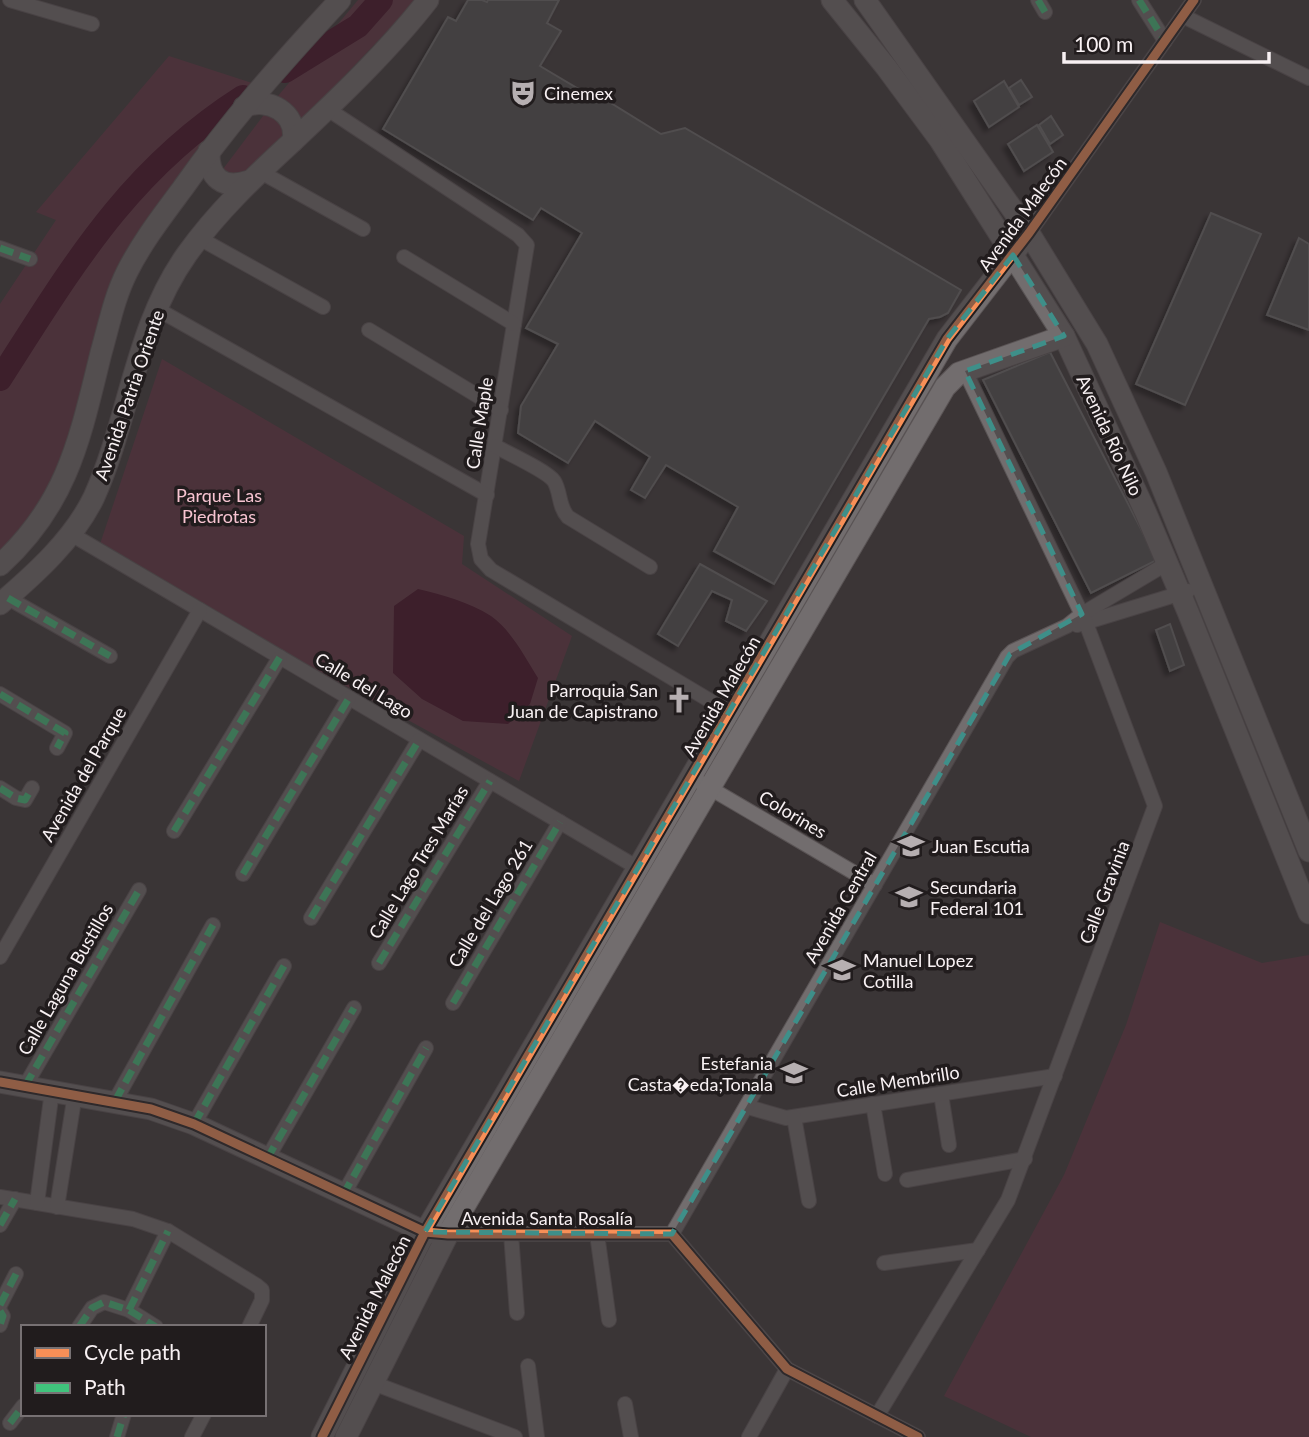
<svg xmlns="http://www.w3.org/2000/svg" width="1309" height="1437" viewBox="0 0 1309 1437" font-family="Lato,sans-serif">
<defs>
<filter id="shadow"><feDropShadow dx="-4.5" dy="4.5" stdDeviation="2" flood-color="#0009"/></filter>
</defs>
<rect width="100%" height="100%" fill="#3b3536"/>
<g fill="#60303f">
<polygon points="358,0 417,0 311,111 226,194 211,185 278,96"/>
<polygon points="169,56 252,83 177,182 80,401 58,466 33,517 0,551 0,304 56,220 36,212"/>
<polygon points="162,359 464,536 462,564 572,636 519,781 98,550"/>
<polygon points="1160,922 1262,963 1309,955 1309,1437 1031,1437 944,1396 1064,1175 1126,1025"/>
</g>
<path fill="#40051e" d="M418,589C443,595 469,602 491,616C511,630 525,657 538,678L530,704L508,724L463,721L422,699L393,673L394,606Z"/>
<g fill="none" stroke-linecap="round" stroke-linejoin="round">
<g stroke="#40051e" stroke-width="24">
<polyline points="285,71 358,26 381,0"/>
<path d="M0,379C72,267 128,170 243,97"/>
</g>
</g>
<g fill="#504f4f" stroke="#6b6b6b" stroke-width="2" filter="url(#shadow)">
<polygon points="468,0 482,0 487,2 488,0 559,0 547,23 561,31 540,66 599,101 601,97 661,134 685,128 961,290 948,313 940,317 929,319 774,584 714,551 738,507 666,465 645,498 631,490 650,457 595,421 568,463 518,433 521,406 558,344 526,328 582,233 541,208 533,220 383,129 448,17 456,21"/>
<polygon points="1021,80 1032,97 1019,105 1009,88"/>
<polygon points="1004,81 1019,107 989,127 974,101"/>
<polygon points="1051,116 1063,135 1050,144 1039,125"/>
<polygon points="1037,125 1053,152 1024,171 1008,144"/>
<polygon points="1211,213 1261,234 1185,405 1136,384"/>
<polygon points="1299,238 1309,244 1309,330 1267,315"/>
<polygon points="1050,352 1157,560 1091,593 983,380"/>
<polygon points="700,564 767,601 746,631 726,621 732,600 712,591 678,646 658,634"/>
<polygon points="1170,624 1184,665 1170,671 1156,630"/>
</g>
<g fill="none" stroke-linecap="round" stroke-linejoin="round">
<g stroke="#5a5455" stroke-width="16">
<g id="street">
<polyline points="10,0 92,24"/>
<polyline points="1038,0 1045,12"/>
<polyline points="1139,0 1165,41"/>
<polyline points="1183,16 1309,78"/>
<polyline points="326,108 518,235 527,245 478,544 481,559 491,570 729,712"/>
<polyline points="259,171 363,229"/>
<polyline points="1029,233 1194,0"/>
<polyline points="199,238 323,307"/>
<polyline points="0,248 30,259"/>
<polyline points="404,257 514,324"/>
<polyline points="157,309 487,495"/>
<polyline points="369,330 501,410"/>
<path d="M495,446C507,453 547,471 554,481C561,492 558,506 568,517L650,567"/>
<polyline points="71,534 638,868"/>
<polyline points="8,598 110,656"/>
<polyline points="1077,625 1188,591"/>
<polyline points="0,694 65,733 57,748"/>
<polyline points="691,777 875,885"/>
<polyline points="0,788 16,798 25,800 32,788"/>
<polyline points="174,831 280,657"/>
<polyline points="243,874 349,698"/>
<polyline points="311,918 419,740"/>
<polyline points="0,957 200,610"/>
<polyline points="379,963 490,781"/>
<polyline points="453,1003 560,822"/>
<polyline points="25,1086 139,890"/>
<polyline points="941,1094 949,1145"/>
<polyline points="115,1101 213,925"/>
<polyline points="873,1104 885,1174"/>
<polyline points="748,1107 786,1118 1055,1076"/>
<polyline points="794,1117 809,1201"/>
<polyline points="194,1124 284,966"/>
<polyline points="267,1159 354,1008"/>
<polyline points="907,1180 1025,1159"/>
<polyline points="343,1195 426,1048"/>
<polyline points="0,1197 133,1219 168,1231 256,1285 262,1290 262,1300 249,1327"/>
<polyline points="37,1203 52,1091"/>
<polyline points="57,1207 75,1094"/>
<polyline points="0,1225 15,1199"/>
<polyline points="448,1234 672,1234 787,1369 918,1437"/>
<polyline points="511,1234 517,1313"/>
<polyline points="597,1234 609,1320"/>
<polyline points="672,1234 1007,657 1013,651 1067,626 1082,614 1166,564"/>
<polyline points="884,1263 978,1250"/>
<polyline points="0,1305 16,1274"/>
<polyline points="129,1310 168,1231"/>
<polyline points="0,1311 3,1316 0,1325"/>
<polyline points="79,1327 92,1308 104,1302 129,1310 156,1327"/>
<polyline points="528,1366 537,1437"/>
<polyline points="373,1383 515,1437"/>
<polyline points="625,1404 631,1437"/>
<polyline points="877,1416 1008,1200 1155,806 1086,623 965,371"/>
<polyline points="10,1423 23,1406"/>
<polyline points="117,1437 124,1414"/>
<polyline points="192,1437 204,1414"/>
<polyline points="749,1437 787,1369"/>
</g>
</g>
<g stroke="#5a5455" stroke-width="23">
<g id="secondary">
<polyline points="832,0 886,67 940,140 1064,336 1145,511 1188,612 1309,913"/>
<polyline points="865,0 1029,233 1097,344 1156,472 1309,851"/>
<path d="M244,107C268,96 298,113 293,141"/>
<path d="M209,151C208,178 223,190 249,181"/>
<path d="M0,565C68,503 80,438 101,353C109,325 114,298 127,272C142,242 163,215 183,188C231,120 283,61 340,0"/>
<path d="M0,604C35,574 74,539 94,497C130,417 135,327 187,254C217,212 254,177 292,142C338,99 390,49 428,0"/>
<polyline points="0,1082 151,1109 194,1124 425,1232 438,1233"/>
<polyline points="322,1437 425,1232 947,339 1029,233"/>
<polyline points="346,1437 448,1234 945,387 959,373 1064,336"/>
</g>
</g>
<use href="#street" stroke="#726d6e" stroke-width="14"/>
<use href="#secondary" stroke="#726d6e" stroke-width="21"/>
<g stroke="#40c37c" stroke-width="7" stroke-dasharray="14 7" stroke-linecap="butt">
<polyline points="1038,0 1045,12"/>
<polyline points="1139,0 1165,41"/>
<polyline points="0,248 30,259"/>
<polyline points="8,598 110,656"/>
<polyline points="0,694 65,733 57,748"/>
<polyline points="0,788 16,798 25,800 32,788"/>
<polyline points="174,831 280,657"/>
<polyline points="243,874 349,698"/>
<polyline points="311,918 419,740"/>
<polyline points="379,963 490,781"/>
<polyline points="453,1003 560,822"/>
<polyline points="25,1086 139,890"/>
<polyline points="115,1101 213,925"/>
<polyline points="194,1124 284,966"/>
<polyline points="267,1159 354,1008"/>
<polyline points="343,1195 426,1048"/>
<polyline points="0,1225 15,1199"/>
<polyline points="0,1305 16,1274"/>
<polyline points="129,1310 168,1231"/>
<polyline points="0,1311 3,1316 0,1325"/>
<polyline points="79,1327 92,1308 104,1302 129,1310 156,1327"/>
<polyline points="10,1423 23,1406"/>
<polyline points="117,1437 124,1414"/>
</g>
<g stroke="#211c1d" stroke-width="13">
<g id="cycleway">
<polyline points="0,1082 151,1109 194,1124 425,1232 448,1234 672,1234 787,1369 918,1437"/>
<polyline points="322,1437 425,1232 947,339 1029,233 1194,0"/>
</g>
</g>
<use href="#cycleway" stroke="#f78f57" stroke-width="9"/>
</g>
<path d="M0 0H1309V1437H0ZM1013,255L1064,336L965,371L1082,614L1010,654L672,1234L425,1232L947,339Z" fill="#3b3536" fill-opacity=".55" fill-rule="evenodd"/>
<path fill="none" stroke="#3e8f89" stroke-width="5" stroke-dasharray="14 9" stroke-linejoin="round" d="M1013,255L1064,336L965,371L1082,614L1010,654L672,1234L425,1232L947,339Z"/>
<defs>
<g id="theatre-bare" transform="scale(2.1)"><path d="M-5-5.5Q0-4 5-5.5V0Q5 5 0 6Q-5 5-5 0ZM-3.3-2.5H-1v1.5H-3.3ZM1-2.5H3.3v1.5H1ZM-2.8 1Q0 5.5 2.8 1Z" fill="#b6afb1" stroke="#211c1d" stroke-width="2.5" paint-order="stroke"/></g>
<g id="church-bare" transform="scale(2.1)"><path d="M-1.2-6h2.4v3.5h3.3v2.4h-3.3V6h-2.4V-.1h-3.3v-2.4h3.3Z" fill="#b6afb1" stroke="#211c1d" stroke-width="2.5" paint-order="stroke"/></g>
<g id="school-bare" transform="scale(2.1)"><path d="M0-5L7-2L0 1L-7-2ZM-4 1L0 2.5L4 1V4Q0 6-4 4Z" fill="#b6afb1" stroke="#211c1d" stroke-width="2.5" paint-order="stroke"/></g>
</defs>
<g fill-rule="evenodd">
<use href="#theatre-bare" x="523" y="93"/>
<use href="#church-bare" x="679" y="700"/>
<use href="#school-bare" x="911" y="846"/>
<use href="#school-bare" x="909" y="897"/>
<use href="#school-bare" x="842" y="970"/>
<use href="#school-bare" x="794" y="1073"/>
</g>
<g text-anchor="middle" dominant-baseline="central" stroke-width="7" stroke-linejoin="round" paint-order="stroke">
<g font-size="18" fill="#f8f1f3" stroke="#211c1d" text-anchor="start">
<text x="544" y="93">Cinemex</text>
<text x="658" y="690" text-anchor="end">Parroquia San<tspan x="658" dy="21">Juan de Capistrano</tspan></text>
<text x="932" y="846">Juan Escutia</text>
<text x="930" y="887">Secundaria<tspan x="930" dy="21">Federal 101</tspan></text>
<text x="863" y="960">Manuel Lopez<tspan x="863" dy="21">Cotilla</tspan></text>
<text x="773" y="1063" text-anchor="end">Estefania<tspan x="773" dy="21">Casta�eda;Tonala</tspan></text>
</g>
<g font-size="18" fill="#f8f1f3" stroke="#211c1d">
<text transform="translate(1022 214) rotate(-54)">Avenida Malecón</text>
<text transform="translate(129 395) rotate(-71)">Avenida Patria Oriente</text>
<text transform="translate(479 423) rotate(-81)">Calle Maple</text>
<text transform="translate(1110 435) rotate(65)">Avenida Río Nilo</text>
<text transform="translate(364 685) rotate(31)">Calle del Lago</text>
<text transform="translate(721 696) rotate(-60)">Avenida Malecón</text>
<text transform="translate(83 774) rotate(-60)">Avenida del Parque</text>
<text transform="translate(793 814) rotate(31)">Colorines</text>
<text transform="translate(418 862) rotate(-59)">Calle Lago Tres Marías</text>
<text transform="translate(1104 892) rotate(-69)">Calle Gravinia</text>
<text transform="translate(490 903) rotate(-59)">Calle del Lago 261</text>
<text transform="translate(840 907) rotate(-60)">Avenida Central</text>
<text transform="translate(65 979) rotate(-60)">Calle Laguna Bustillos</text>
<text transform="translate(898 1081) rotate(-9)">Calle Membrillo</text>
<text x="547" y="1218">Avenida Santa Rosalía</text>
<text transform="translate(374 1297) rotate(-63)">Avenida Malecón</text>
</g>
<g font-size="18" fill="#f7c4d1" stroke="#211c1d">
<text x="219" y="495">Parque Las<tspan x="219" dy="21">Piedrotas</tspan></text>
</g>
</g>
<rect x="21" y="1325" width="245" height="91" fill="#211c1d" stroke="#777173" stroke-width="2"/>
<rect x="35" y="1348" width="35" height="10" fill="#f78f57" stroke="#777173" stroke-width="2"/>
<text x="84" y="1360" font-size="21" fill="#f8f1f3">Cycle path</text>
<rect x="35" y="1383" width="35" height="10" fill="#40c37c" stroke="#777173" stroke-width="2"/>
<text x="84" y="1395" font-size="21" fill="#f8f1f3">Path</text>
<path d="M1064 52v10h205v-10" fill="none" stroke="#f8f1f3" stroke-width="3.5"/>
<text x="1074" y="52" font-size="21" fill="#f8f1f3" stroke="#211c1d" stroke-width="5" paint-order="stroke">100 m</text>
</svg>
